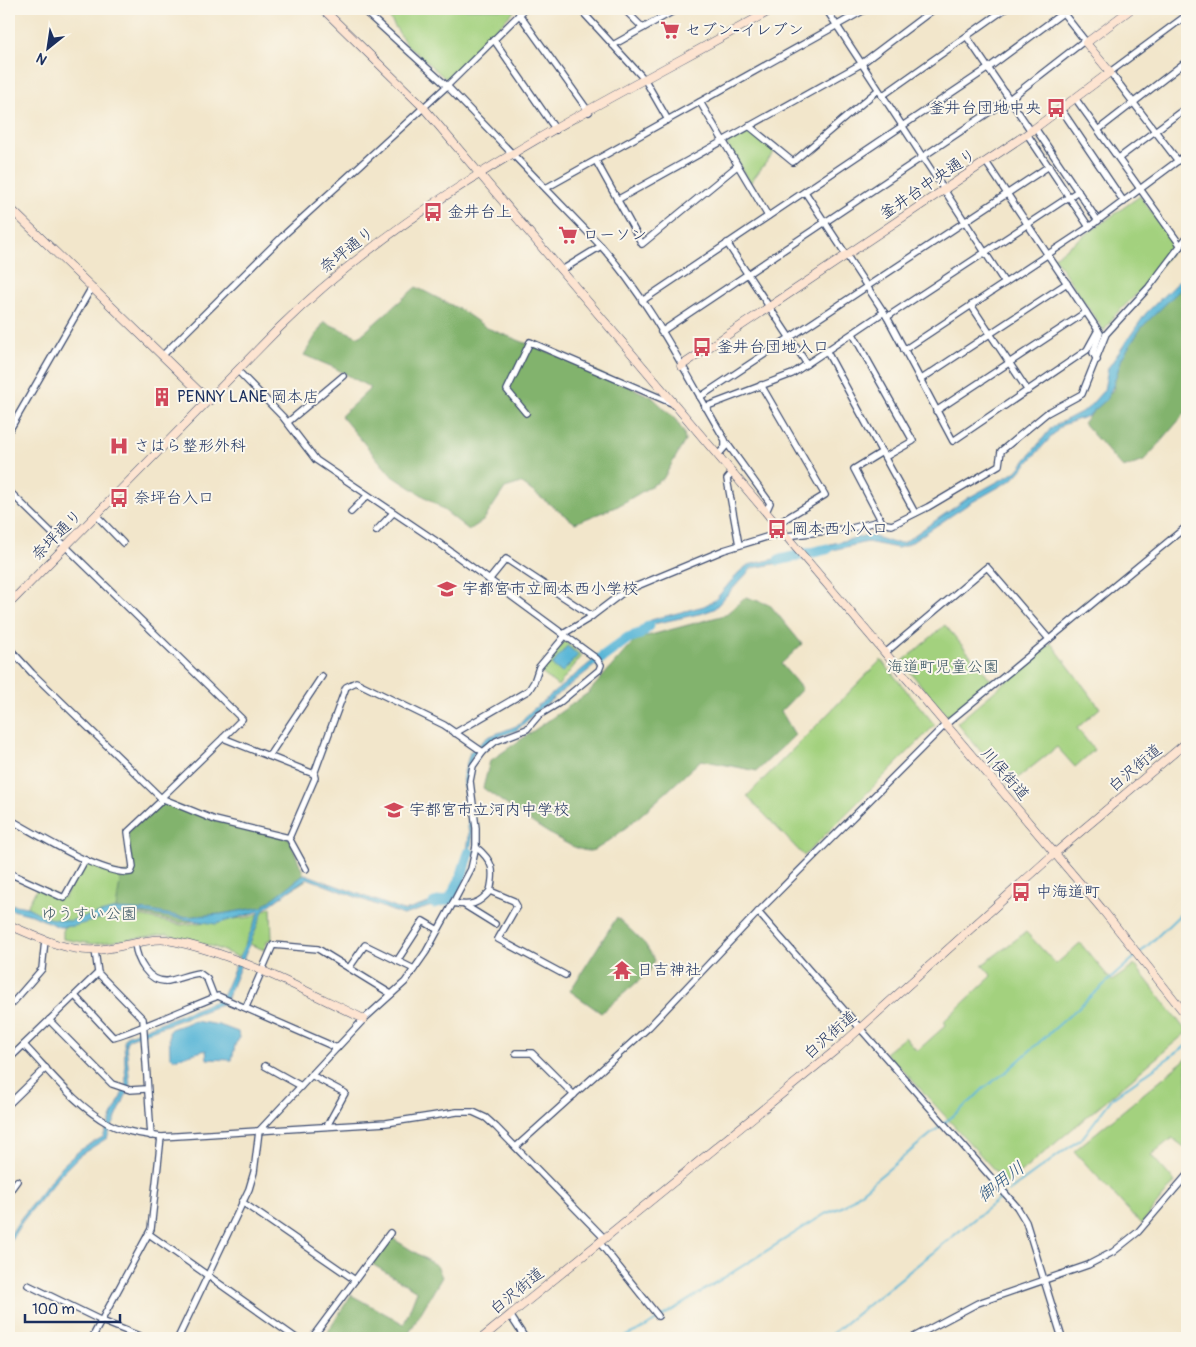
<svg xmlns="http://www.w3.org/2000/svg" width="1196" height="1347" viewBox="0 0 1196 1347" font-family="Pangolin,'Klee One',sans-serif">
<rect width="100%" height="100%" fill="#fbf7ec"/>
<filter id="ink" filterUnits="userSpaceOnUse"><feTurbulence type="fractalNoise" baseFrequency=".02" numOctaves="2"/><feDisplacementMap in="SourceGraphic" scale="10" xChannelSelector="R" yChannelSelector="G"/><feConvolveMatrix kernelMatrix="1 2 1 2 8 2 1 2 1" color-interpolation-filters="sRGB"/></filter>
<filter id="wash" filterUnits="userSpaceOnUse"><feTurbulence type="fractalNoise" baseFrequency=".0096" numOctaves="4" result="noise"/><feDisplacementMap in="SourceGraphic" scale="20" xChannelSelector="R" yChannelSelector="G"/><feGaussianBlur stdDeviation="1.12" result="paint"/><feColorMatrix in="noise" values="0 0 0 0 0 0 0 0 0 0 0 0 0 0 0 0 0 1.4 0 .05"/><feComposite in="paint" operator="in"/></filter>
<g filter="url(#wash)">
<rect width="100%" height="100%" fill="#f2e6cb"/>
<g fill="#a3d17e" stroke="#5f806e">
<polygon points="384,9 516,9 447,80 406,44"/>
<polygon points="750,129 775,151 750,183 727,145 729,140"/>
<polygon points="1140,196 1176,245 1147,284 1114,316 1104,331 1054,257"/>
<polygon points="945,625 992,681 947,717 902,662"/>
<polygon points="565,641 582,656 558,686 539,671"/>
<polygon points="1051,643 1100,708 1077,728 1094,750 1075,767 1057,747 1009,785 957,723"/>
<polygon points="881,660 935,725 804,856 747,796"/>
<polygon points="85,860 121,874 117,914 135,915 181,925 251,917 271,907 272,940 268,940 264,950 250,944 243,959 214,947 166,934 93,944 63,939 63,926 27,907 38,886 64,898"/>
<polygon points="1026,932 1056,964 1080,943 1112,981 1135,965 1187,1032 1007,1184 903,1070 885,1053 905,1037 917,1051 946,1025 944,1021 992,976 982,965"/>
<polygon points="1187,1058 1187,1149 1172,1138 1151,1155 1175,1182 1141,1224 1074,1151"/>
</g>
<g fill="#82b36d" stroke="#4e7166">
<polygon points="1187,285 1187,411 1144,461 1123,468 1083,423 1113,390 1120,352 1159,305"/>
<polygon points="416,287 461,310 487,328 579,364 652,397 676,420 684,433 685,441 663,479 618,506 575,523 521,483 505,488 483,521 469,530 436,504 391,475 341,416 371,388 333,367 304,355 324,322 359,337"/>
<path d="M746,597L770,605L802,644L781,664L802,689L781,711L795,735L757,771L701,760C683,776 607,850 590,851C570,853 502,801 483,788L490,761L588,693L636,639L725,615Z"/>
<polygon points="164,801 215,820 289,838 306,880 251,915 180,923 116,909 121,874 131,872 128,832 160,802"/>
<polygon points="617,917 645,944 655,960 649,972 601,1013 570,991"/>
<polygon points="392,1238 437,1266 442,1277 406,1338 324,1338 351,1295 404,1324 417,1291 372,1264"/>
</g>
<g fill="#59b6d7" stroke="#3a729a">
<polygon points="1187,273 1187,283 1142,327 1132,342 1122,358 1113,386 1106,400 1088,416 1062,425 1013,479 967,505 909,544 898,548 867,542 815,554 810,549 868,535 894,543 903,543 968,498 1017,471 1052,427 1087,409 1104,390 1108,368 1146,313"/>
<polygon points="792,555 795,560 752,568 714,609 703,613 653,624 639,636 636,632 651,620 704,606 715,600 738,573 748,565"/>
<polygon points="567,646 578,655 562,673 552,665"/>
<polygon points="607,649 609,654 536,712 517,730 498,737 473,755 467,773 472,840 468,862 448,901 403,915 307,878 264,909 225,1003 129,1039 126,1043 130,1086 107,1138 80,1155 60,1175 22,1222 9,1243 9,1237 21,1218 62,1166 80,1150 103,1137 126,1085 124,1042 126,1036 221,999 260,911 216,924 144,913 117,914 74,926 59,927 32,915 9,909 9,904 27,907 48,918 69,921 116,909 151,911 183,917 221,914 262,907 305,874 404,911 447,897 465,864 469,836 463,776 470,752 488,737 519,725 530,712"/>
<polygon points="194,1021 219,1025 238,1032 239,1038 235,1045 232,1060 207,1059 206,1050 174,1059 170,1056 169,1031 171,1029"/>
</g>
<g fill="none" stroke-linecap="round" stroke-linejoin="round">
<g stroke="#59b6d7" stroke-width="2">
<polyline points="1140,953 1187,908"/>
<polyline points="1008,1192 1083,1137 1113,1097 1187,1045"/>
<polyline points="621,1338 644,1328 825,1214 844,1206 971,1101 984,1088 1006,1072 1136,956"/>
<polyline points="827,1338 1004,1195"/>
</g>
<g stroke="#59b6d7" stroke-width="11">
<polyline points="779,560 827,549"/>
<polyline points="597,661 628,638 640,634 649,626"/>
<polyline points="434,903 450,899 460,880 469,853"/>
</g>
</g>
</g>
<g filter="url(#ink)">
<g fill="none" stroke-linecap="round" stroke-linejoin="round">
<g stroke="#3b4a6e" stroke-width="8">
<g id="street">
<polyline points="362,9 447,86 601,246 562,270"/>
<polyline points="580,9 645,80 668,120"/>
<polyline points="624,9 643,28"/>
<polyline points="826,9 1005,283"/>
<polyline points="1060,9 1086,42"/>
<polyline points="519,14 589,112"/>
<polyline points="967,37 1031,131"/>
<polyline points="494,40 556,130"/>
<polyline points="613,45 677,9"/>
<polyline points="882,96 1005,9"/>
<polyline points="1075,98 1181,246"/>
<polyline points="700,102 768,216"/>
<polyline points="1061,109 1124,202"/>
<polyline points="749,126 793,162 878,90"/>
<polyline points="1035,128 1098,221"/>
<polyline points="1098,130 1187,61"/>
<polyline points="1027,134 1089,227"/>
<polyline points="1119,158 1187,107"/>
<polyline points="596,161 642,244 737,166"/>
<polyline points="1178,161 1110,72 1187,15"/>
<polyline points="986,162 1100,333 1093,353 1097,360"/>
<polyline points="546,188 866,9"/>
<polyline points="805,192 887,317 953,441 1087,350 1098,330"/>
<polyline points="617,200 861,64 934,9"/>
<polyline points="727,243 807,364"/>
<path d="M601,246C651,302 687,376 725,440V447L718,455"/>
<polyline points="642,301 987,69 1068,9"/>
<polyline points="971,305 1028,391"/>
<polyline points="887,317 1078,191"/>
<polyline points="661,332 1012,97 1084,41"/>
<polyline points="853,334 913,441 885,457"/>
<polyline points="904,350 1089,227 1187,154"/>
<polyline points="827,352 915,513"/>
<polyline points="162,356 286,233 447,86 525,9"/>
<polyline points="920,380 1067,283"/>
<polyline points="761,385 825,495 777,524"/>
<polyline points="700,397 1049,166"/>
<polyline points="705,407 792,374 884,312"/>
<polyline points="936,411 1086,312"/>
<polyline points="526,413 507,390 530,342 674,404"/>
<polyline points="288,422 343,376"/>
<polyline points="9,431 92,287"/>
<polyline points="726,442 770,503 766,512"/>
<polyline points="882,452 854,469 883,524"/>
<polyline points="733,472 727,479 739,545"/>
<polyline points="9,491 242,719 223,738 314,774"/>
<polyline points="351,512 367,496"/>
<polyline points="96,515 123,543"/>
<polyline points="376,531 393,513"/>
<polyline points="786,536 852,528 875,522 892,525 928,507 999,465 1001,451 1047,413 1082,394 1106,334 1149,287 1187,237"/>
<polyline points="489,580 506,559 592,616"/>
<polyline points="563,634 588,619 625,591 724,550 783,532"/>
<polyline points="9,648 32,673 161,798 223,738"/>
<polyline points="885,653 987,567 1049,639"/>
<polyline points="455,733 529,690 534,682 539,667 565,636"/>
<polyline points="269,756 322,676"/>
<path d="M9,819C35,833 104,877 131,872L133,867L128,832L160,802L161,798L215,820L289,838L306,869"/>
<polyline points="289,838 315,778 314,774 346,687 356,682 444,725 483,752"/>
<path d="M476,847C493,861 495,870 490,891L514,901L517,906L498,939L565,975"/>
<polyline points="9,873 64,898 85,860"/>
<path d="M453,903C470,907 479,904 490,891"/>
<polyline points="466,906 495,924"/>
<path d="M135,944C137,960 148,983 168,981C179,979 188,974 199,973L207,979L214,997"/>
<polyline points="95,950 98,973 143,1019 151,1136"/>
<polyline points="397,961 423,921 438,930"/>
<polyline points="349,968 365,945 414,969"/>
<path d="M75,996L113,1037C119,1038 204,1001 218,996L337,1048"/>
<polyline points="9,1007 42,969 45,940"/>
<polyline points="246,1007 273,945 318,949 391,994"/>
<polyline points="49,1020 112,1084 130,1090 146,1089"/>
<path d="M24,1045C50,1072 76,1106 109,1124C125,1132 143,1134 161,1137L386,1123L457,1112H473L486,1118L496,1127L604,1238"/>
<polyline points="516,1053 532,1053 574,1095"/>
<polyline points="9,1059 98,973"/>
<polyline points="265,1066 301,1086"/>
<polyline points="311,1075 345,1093 327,1126"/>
<polyline points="9,1104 46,1068"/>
<polyline points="517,1146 649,1027 758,912"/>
<polyline points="9,1192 17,1181"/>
<polyline points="242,1202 355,1280"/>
<polyline points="149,1234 296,1338"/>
<polyline points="599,1242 658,1316"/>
<polyline points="28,1285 102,1321 144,1338"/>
<polyline points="510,1315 525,1338"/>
<polyline points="92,1338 151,1229 161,1137"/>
<polyline points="178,1338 249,1189 254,1172 259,1131 364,1019 405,982 426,952 453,903 471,869 476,847 476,828 470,781 473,766 483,752 496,741 527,729 539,715 559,703 599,670 601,665 597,659 439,543 316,460 283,417 238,371"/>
<polyline points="312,1338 390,1233"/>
<polyline points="912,1338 978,1303 1088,1265 1113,1252 1138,1232 1187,1175"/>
<polyline points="1062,1338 1026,1222 1017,1207 758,912 945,725 1187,526"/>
</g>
</g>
<g stroke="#3b4a6e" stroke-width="9">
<g id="secondary">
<polyline points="323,9 423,107 1101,908 1187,1016"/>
<polyline points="9,207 209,401"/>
<polyline points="681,366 1027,134 1110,72 1086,43 1131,9"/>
<path d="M9,604L279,328C419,190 603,104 773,9"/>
<path d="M9,925C35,936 67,952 96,950C116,949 149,937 167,940C234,952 303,990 364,1019"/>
<polyline points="482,1338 837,1049 1055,853 1187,742"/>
</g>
</g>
<use href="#street" stroke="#fff" stroke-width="5.5"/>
<use href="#secondary" stroke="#fde4d1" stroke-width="8"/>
</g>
</g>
<defs>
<g id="supermarket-bare" transform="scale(1.5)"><path d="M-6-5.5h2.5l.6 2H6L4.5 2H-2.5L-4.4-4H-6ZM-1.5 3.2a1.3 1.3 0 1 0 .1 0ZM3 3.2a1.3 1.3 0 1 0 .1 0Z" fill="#d1495b" stroke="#fbf7ec" stroke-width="2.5" paint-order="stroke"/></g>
<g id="bus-bare" transform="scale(1.5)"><path d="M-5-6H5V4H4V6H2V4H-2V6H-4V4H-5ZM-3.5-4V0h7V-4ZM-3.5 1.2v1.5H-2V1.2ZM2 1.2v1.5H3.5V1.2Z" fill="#d1495b" stroke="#fbf7ec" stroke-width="2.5" paint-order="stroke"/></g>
<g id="building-bare" transform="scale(1.5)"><path d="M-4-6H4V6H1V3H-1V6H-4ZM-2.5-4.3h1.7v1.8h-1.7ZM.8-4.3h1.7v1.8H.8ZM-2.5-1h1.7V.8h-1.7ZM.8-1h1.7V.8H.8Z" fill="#d1495b" stroke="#fbf7ec" stroke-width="2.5" paint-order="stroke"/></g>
<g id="hospital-bare" transform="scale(1.5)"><path d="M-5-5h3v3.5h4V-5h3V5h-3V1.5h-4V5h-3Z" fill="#d1495b" stroke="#fbf7ec" stroke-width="2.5" paint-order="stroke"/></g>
<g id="school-bare" transform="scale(1.5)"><path d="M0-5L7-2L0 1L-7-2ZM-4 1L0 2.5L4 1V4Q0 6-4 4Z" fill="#d1495b" stroke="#fbf7ec" stroke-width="2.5" paint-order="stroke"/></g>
<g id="temple-bare" transform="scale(1.5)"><path d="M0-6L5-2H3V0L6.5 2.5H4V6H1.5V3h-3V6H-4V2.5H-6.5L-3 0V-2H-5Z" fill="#d1495b" stroke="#fbf7ec" stroke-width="2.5" paint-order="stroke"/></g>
</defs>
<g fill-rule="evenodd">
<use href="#supermarket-bare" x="670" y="30"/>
<use href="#bus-bare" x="1056" y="108"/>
<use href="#bus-bare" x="433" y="212"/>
<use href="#supermarket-bare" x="568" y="235"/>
<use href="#bus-bare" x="702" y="347"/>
<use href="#building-bare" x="162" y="397"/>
<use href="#hospital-bare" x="119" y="446"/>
<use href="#bus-bare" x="119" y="498"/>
<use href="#bus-bare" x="777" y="529"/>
<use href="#school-bare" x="447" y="589"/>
<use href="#school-bare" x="394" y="810"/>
<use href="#bus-bare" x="1021" y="892"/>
<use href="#temple-bare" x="622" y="970"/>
</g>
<g text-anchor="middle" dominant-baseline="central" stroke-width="4" stroke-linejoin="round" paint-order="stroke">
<g font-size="16" fill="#1b2f5e" stroke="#fbf7ec" text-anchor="start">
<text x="685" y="30">セブン-イレブン</text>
<text x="1041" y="108" text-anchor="end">釜井台団地中央</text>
<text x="448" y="212">金井台上</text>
<text x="583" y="235">ローソン</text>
<text x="717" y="347">釜井台団地入口</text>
<text x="177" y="397">PENNY LANE 岡本店</text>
<text x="134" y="446">さはら整形外科</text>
<text x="134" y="498">奈坪台入口</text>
<text x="792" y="529">岡本西小入口</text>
<text x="462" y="589">宇都宮市立岡本西小学校</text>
<text x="409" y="810">宇都宮市立河内中学校</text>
<text x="1036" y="892">中海道町</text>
<text x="637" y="970">日吉神社</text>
</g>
<g font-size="16" fill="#1b2f5e" stroke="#fbf7ec">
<text transform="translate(928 184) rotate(-34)">釜井台中央通り</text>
<text transform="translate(347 250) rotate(-38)">奈坪通り</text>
<text transform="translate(57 535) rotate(-45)">奈坪通り</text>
<text transform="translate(1135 768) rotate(-40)">白沢街道</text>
<text transform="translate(1005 774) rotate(49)">川俣街道</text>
<text transform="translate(830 1035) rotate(-41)">白沢街道</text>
<text transform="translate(517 1291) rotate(-39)">白沢街道</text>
</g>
<g font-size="16" fill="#3d5866" stroke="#fbf7ec">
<text x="943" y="667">海道町児童公園</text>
<text x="89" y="914">ゆうすい公園</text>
</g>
<g font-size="18" font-style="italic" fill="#2e5882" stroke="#fbf7ec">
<text transform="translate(1001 1182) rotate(-37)">御用川</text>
</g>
</g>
<rect width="1196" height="1347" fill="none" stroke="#fbf7ec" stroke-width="30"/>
<g transform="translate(48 48) rotate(210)" stroke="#fbf7ec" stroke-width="4" paint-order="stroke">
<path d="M0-4L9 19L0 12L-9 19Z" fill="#1b2f5e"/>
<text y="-8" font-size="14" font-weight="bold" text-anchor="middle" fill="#1b2f5e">N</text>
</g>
<path d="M25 1314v8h95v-8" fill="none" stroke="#1b2f5e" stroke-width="2.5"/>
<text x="32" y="1314" font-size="15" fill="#1b2f5e" stroke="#fbf7ec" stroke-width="4" paint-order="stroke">100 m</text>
</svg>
